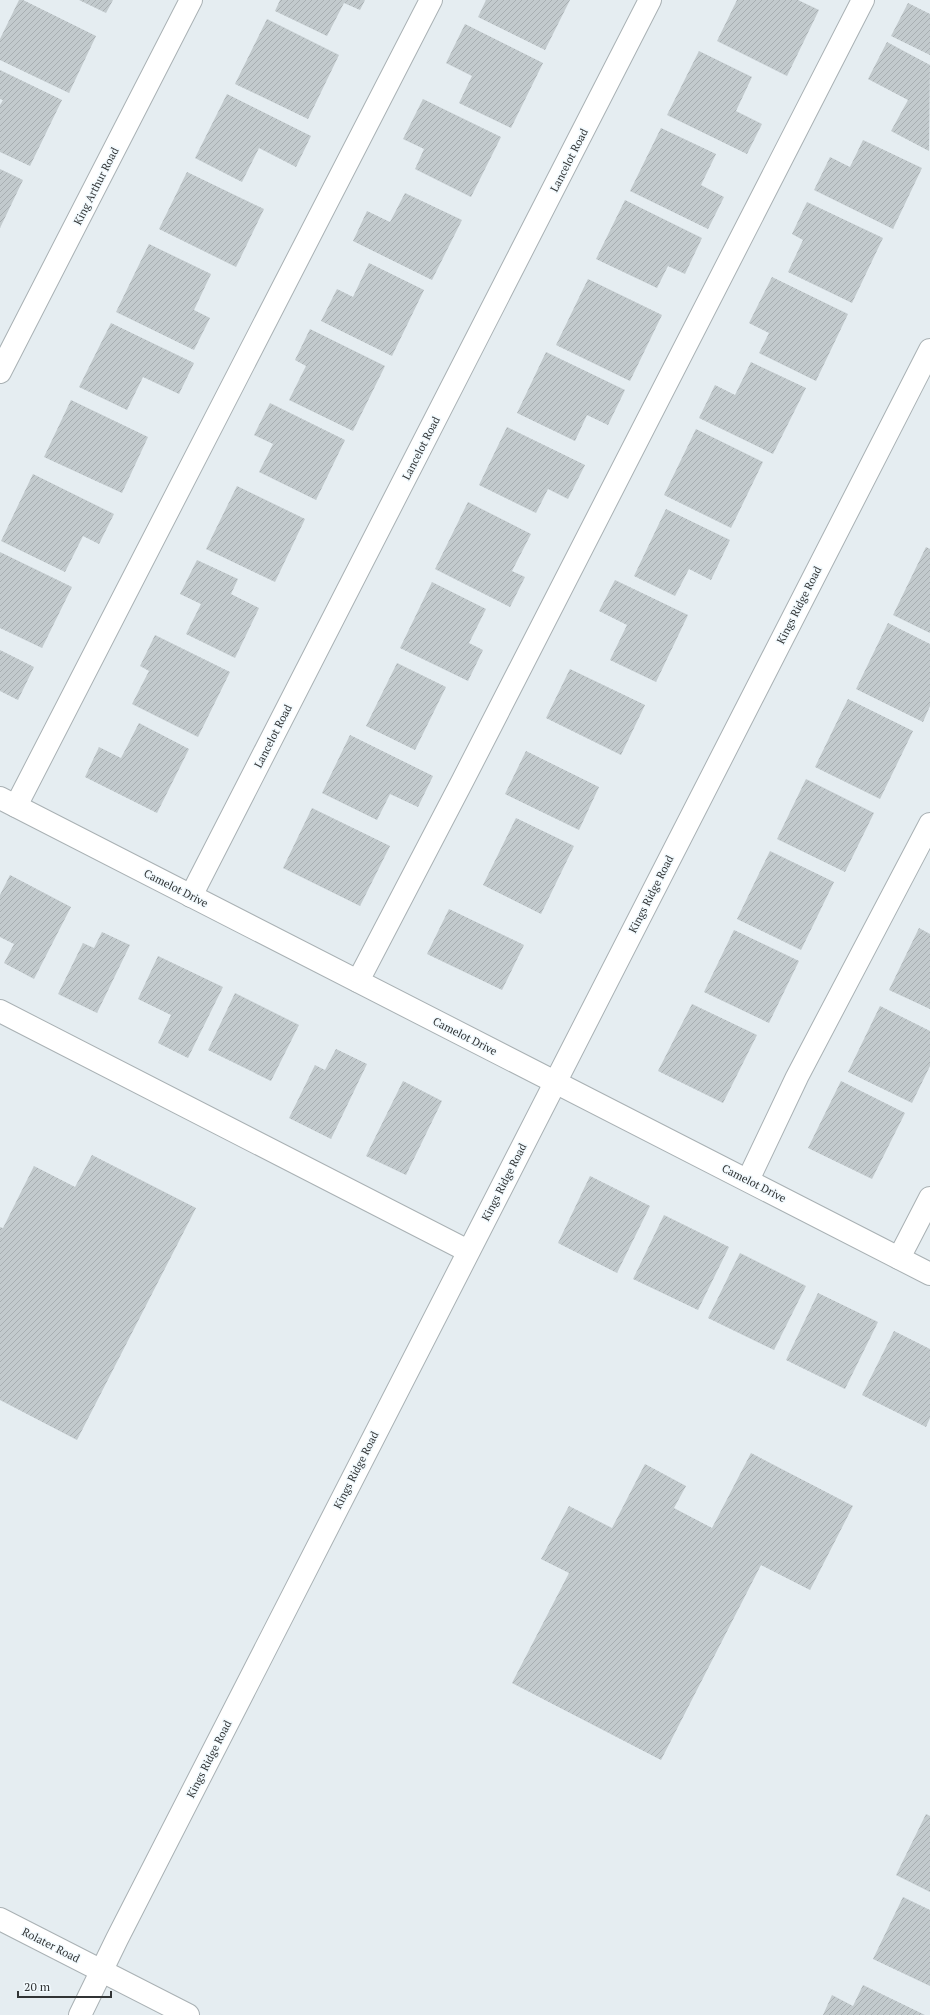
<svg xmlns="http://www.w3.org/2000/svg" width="930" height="2015" viewBox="0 0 930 2015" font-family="'PT Serif',serif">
<defs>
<pattern id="building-hatch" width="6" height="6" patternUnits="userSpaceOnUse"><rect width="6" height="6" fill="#c2cacd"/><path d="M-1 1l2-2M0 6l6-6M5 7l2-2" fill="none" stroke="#a7aeb1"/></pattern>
</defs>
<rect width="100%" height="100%" fill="#e5edf1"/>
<g fill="url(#building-hatch)">
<polygon points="19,0 23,0 96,36 69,93 0,60 0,39"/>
<polygon points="79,0 113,0 106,13"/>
<polygon points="280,0 365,0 360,10 344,3 327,36 275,11"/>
<polygon points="486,0 570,0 545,50 478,17"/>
<polygon points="737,0 798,0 819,10 787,76 717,41"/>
<polygon points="908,3 930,14 930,55 891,36"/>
<polygon points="267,19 339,55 308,119 235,84"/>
<polygon points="465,24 543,63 511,128 459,103 472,76 446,63"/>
<polygon points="887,42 930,65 929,151 891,131 908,100 868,79"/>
<polygon points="699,51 752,77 736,111 762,124 747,154 667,115"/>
<polygon points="0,70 62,100 30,166 0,152 0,105 3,100 0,99"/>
<polygon points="227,94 311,136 296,167 259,148 242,182 195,158"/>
<polygon points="423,99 501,137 471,197 415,169 424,149 403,139"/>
<polygon points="661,128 716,154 701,185 724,197 708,229 630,191"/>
<polygon points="863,140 922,168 893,229 814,190 830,157 850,167"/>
<polygon points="0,169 23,180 0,228"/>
<polygon points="187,172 264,209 236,267 159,229"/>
<polygon points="405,193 462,220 432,280 353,241 367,211 390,222"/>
<polygon points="625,200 702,238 685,274 668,266 657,288 596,259"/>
<polygon points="807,202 883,238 852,303 788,272 803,240 792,234"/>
<polygon points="149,244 211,274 194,310 210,318 194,350 116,312"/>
<polygon points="369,263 424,290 392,356 321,321 337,289 353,297"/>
<polygon points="772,277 848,314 816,381 759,353 769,333 749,323"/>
<polygon points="588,279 662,315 630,381 556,345"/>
<polygon points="111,323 194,363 179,394 143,377 127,410 79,387"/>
<polygon points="310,329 385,366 353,431 289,400 306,366 295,360"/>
<polygon points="546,352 625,390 608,425 587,415 575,441 517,413"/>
<polygon points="751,362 806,388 773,454 699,418 715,385 735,395"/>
<polygon points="71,400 148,437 122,493 44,457"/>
<polygon points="270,403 345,440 316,500 259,472 273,444 254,435"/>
<polygon points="507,427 585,465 568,499 548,489 536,513 479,485"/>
<polygon points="696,429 763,462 731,528 664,495"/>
<polygon points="33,474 114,514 99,544 83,536 65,572 1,541"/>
<polygon points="237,486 305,519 275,582 206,549"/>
<polygon points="468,502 531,534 512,571 525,577 510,607 435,569"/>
<polygon points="666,509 730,540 711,580 689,569 675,596 634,576"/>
<polygon points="926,547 930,549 930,633 893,615"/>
<polygon points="0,552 72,587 42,648 0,628"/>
<polygon points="197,560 238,579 231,594 259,608 235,658 186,634 201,604 180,594"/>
<polygon points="615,580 688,615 656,682 610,660 627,625 599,611"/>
<polygon points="432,582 486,609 469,643 483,650 468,681 400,648"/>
<polygon points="888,623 930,644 930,706 923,722 856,689"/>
<polygon points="155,635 230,672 198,737 132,704 149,671 140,666"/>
<polygon points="0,650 34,667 18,700 0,691"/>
<polygon points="397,663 446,687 415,750 366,726"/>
<polygon points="570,669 645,705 621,755 546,718"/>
<polygon points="848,699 913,731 880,799 815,767"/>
<polygon points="139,723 189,749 157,813 85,777 99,747 121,758"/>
<polygon points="350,735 433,776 418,807 390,794 377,820 322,793"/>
<polygon points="526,751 599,787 579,830 505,794"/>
<polygon points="806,779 874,813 845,872 777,839"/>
<polygon points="312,808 390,846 360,906 283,868"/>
<polygon points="516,818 574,846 541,914 483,885"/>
<polygon points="770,851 834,882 801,950 737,919"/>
<polygon points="10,875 71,907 34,979 4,963 14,944 0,937 0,895"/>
<polygon points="449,909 524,945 502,990 427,954"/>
<polygon points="919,928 930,934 930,1009 889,990"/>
<polygon points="734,930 799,961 769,1023 704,992"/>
<polygon points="102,932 130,945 97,1013 58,994 83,943 94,948"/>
<polygon points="158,956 223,987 188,1058 158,1043 171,1015 138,999"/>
<polygon points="235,993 299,1025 271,1081 208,1050"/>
<polygon points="692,1004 757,1035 723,1103 658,1071"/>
<polygon points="880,1006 930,1031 930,1066 912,1103 848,1072"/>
<polygon points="336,1049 367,1064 331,1139 289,1118 315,1065 325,1070"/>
<polygon points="403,1081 442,1101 406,1175 366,1156"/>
<polygon points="841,1081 905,1113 872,1179 808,1148"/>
<polygon points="92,1155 196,1208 77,1440 0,1400 0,1227 3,1228 34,1166 75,1187"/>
<polygon points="590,1176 650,1206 617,1273 558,1243"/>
<polygon points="664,1215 729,1247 698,1310 633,1279"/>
<polygon points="740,1253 806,1286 774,1350 708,1318"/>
<polygon points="818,1293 878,1322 845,1389 786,1360"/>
<polygon points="894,1331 930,1349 930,1418 926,1427 862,1395"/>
<polygon points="751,1453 853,1506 810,1590 761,1565 661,1760 512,1683 569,1573 541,1559 569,1506 612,1528 645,1464 686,1486 674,1508 712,1528"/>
<polygon points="926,1814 930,1816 930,1892 896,1875"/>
<polygon points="903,1897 930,1910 930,1986 873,1959"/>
<polygon points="863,1985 925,2015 823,2015 832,1995 853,2006"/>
</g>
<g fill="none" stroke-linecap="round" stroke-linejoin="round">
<g stroke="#a9b1b4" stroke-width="24">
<g id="minor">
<polyline points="0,372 191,0"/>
<polyline points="0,798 930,1274"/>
<polyline points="16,806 431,0"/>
<polyline points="191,896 650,0"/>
<polyline points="358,981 463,780 863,0"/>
<polyline points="0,1011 468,1251"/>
<polyline points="748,1180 797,1077 930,824"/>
<polyline points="899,1258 930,1198"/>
<polyline points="80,2015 117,1939 930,350"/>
</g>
</g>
<g stroke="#a9b1b4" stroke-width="24">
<polyline id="major" points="0,1919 188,2015"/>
</g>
<use href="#minor" stroke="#fff" stroke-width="22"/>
<use href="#major" stroke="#fff" stroke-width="22"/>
</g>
<g text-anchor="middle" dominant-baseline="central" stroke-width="3" stroke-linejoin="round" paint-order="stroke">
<g font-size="11" fill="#313435" stroke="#f2fafe">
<text transform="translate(569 160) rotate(-63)">Lancelot Road</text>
<text transform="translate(96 186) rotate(-63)">King Arthur Road</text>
<text transform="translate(421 448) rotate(-63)">Lancelot Road</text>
<text transform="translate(799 605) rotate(-63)">Kings Ridge Road</text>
<text transform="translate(273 736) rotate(-63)">Lancelot Road</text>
<text transform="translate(176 888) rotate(27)">Camelot Drive</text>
<text transform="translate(651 894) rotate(-63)">Kings Ridge Road</text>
<text transform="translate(465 1036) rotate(27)">Camelot Drive</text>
<text transform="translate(504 1182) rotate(-63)">Kings Ridge Road</text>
<text transform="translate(754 1183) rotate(27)">Camelot Drive</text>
<text transform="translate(356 1470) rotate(-63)">Kings Ridge Road</text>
<text transform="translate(209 1759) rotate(-63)">Kings Ridge Road</text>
<text transform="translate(51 1945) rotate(27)">Rolater Road</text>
</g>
</g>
<path d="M18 1991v6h93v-6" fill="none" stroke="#313435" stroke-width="2"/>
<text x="24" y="1991" font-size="12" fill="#313435" stroke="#f2fafe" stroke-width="3" paint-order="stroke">20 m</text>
</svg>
